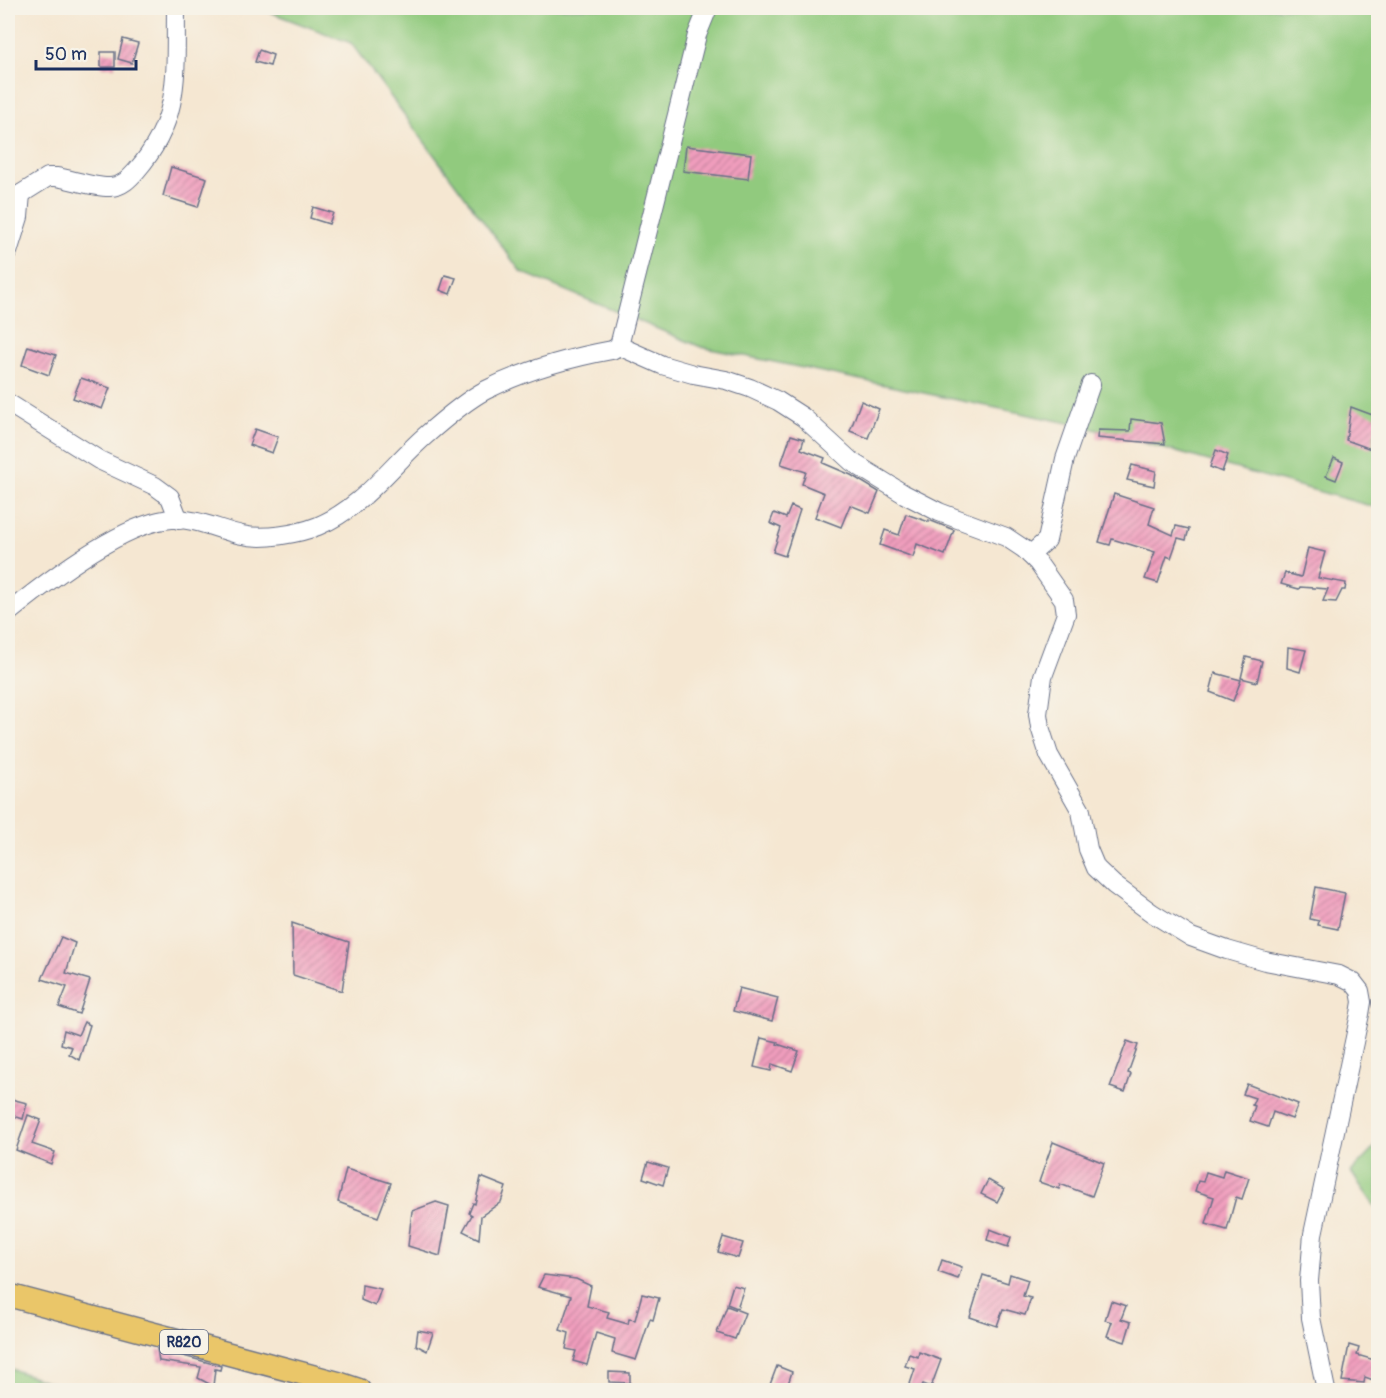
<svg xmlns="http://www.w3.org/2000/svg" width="1386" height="1398" viewBox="0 0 1386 1398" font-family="Pangolin,sans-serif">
<defs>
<pattern id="building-hatch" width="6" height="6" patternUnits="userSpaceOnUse" patternTransform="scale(1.5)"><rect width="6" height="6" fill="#f19ebd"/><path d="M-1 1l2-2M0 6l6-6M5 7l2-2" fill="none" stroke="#c2819d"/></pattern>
</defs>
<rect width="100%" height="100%" fill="#f7f3e8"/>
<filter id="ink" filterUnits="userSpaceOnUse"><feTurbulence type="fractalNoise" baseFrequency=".0167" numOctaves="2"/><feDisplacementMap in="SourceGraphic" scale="12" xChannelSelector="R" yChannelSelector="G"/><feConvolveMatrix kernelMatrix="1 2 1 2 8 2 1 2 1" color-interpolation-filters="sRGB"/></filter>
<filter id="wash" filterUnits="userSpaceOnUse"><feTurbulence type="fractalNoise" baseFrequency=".008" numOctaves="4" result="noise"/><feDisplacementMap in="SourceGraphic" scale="24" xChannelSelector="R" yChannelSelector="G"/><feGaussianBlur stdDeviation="1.35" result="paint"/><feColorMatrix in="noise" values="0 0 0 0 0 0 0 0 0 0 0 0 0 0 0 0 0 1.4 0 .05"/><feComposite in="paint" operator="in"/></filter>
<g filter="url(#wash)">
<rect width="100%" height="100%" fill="#f5e7d2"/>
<g fill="#91ca7e" stroke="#567c6e" stroke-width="1.5">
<polygon points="259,8 1378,8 1378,508 1083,426 701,347 521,272 351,43"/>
<polygon points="1378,1144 1378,1211 1351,1172"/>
<polygon points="8,1368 72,1390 8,1390"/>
</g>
<g id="blocks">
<g fill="url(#building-hatch)">
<polygon points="123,39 138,43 132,63 118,59"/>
<polygon points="259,50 273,55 270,66 255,62"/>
<rect x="101" y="52" width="14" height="15"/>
<polygon points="686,146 751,154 748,179 683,171"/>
<polygon points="171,167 207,178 198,207 163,196"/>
<polygon points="313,207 333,213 329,224 310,218"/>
<polygon points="445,275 456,278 450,294 440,290"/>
<polygon points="28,346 56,355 49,375 22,365"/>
<polygon points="81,378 110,388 102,409 73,398"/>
<polygon points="861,401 879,409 868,438 850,431"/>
<polygon points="1351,407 1378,417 1371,449 1346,440"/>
<polygon points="1131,419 1161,423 1165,444 1097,438 1098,430 1130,431"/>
<polygon points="255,429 278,437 272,453 249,445"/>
<polygon points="791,435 804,439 801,449 825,458 823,463 851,475 879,492 870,513 850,505 841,527 815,517 824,493 802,484 806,472 781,464"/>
<polygon points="1216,450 1228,455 1222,472 1210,467"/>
<polygon points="1334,458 1343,462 1336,480 1326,476"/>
<polygon points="1132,465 1156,471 1154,486 1127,480"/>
<polygon points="1114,494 1154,507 1149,524 1173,535 1176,526 1189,529 1186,540 1178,538 1171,558 1167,556 1158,583 1145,579 1155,552 1112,539 1110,545 1099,542"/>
<polygon points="791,506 800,510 785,556 773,552 781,528 770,523 774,513 786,518"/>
<polygon points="906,514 929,522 929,520 954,530 945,555 917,544 913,557 880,545 885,530 899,535"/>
<polygon points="1308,548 1325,552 1318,578 1346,583 1345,590 1342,590 1336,602 1323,601 1328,589 1300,587 1299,589 1281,584 1285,573 1301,577"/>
<polygon points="1288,647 1306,650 1300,672 1287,668"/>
<polygon points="1246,657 1262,661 1257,682 1241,678"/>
<polygon points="1215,673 1241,680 1233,701 1210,692"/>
<polygon points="1316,887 1345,893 1338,929 1318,925 1319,921 1310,919"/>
<polygon points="292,923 349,942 342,991 293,975"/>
<polygon points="61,937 75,943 66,973 90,980 79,1014 59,1007 67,987 42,979"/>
<polygon points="739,988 778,998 772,1021 733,1011"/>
<polygon points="84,1022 90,1025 79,1060 69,1054 72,1047 61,1044 64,1030 78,1035"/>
<polygon points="761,1038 778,1042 777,1044 799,1051 792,1071 772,1064 771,1071 754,1067"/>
<polygon points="1127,1041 1138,1045 1128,1073 1131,1074 1125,1092 1110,1087"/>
<polygon points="1247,1084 1298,1104 1292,1119 1273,1112 1268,1127 1250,1121 1255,1106 1252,1105 1255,1098 1243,1094"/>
<polygon points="11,1099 27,1103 23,1119 8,1114"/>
<polygon points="28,1115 41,1120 32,1144 55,1152 51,1164 16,1150"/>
<polygon points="1053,1142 1104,1163 1092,1196 1060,1184 1059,1189 1039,1182"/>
<polygon points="648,1162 668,1168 663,1185 643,1178"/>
<polygon points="346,1169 391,1183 378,1217 338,1202"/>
<polygon points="1224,1170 1249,1178 1242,1199 1236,1197 1227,1230 1206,1224 1214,1197 1195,1191 1198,1181 1203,1182 1206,1172 1222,1177"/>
<polygon points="481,1177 506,1187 501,1202 481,1216 479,1239 463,1231 472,1215 469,1213 473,1203 475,1204"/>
<polygon points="988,1180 1004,1189 997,1202 981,1194"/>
<polygon points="436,1202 449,1206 440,1256 408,1246 412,1211"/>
<polygon points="990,1229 1011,1237 1008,1247 987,1240"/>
<polygon points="723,1237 743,1243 738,1258 718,1252"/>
<polygon points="942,1260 962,1267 958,1279 938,1272"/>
<polygon points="1010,1274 1028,1280 1023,1296 1031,1298 1025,1315 1003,1309 997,1326 970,1317 983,1275 1008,1283"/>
<polygon points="544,1275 576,1279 591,1286 587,1306 609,1312 607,1318 628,1324 629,1319 635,1320 642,1294 659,1298 653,1320 650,1319 636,1360 612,1353 615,1339 596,1333 587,1365 573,1361 576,1351 566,1349 569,1333 560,1330 571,1296 538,1287"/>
<polygon points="362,1285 381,1289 375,1306 361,1300"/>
<polygon points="733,1285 744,1288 737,1308 727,1304"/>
<polygon points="1111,1301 1126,1306 1121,1319 1131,1322 1125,1342 1107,1336 1112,1322 1105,1320"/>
<polygon points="727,1306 745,1313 735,1339 717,1333"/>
<polygon points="418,1330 433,1333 427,1351 416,1345"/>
<polygon points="1349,1345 1359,1348 1357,1355 1378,1361 1378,1371 1376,1381 1365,1377 1364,1383 1342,1381"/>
<polygon points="157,1349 221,1366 220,1370 215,1369 213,1386 198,1378 201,1367 159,1361"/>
<polygon points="919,1352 941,1360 931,1387 923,1384 920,1390 908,1390 915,1369 905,1366 909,1354 918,1357"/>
<polygon points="777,1366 792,1372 786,1390 768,1390"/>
<polygon points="609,1372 630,1373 630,1383 609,1382"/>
</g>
</g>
</g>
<g filter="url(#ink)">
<use href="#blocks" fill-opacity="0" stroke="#676f87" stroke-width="1.5"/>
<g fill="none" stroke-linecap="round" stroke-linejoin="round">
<g stroke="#676f87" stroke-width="20">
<g id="minor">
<path d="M8,202L48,177H56C70,179 97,188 110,187C122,187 130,178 137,170C182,118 175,72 176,8"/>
<polyline points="8,252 19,217 21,194"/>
<polyline points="619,346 662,365 693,374 726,380 750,388 778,401 803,417 852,462 904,494 939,512 1006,537 1024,549 1038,563 1064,600 1066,614 1043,676 1038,714 1040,727 1049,755 1081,811 1088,849 1096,868 1114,885 1152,913 1191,937 1227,950 1265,961 1339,975 1353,982 1360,991 1362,1002 1360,1014 1313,1234 1309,1281 1311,1318 1326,1390"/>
<polyline points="8,403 99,460 155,486 170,497 179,520"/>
<polyline points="1030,555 1047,540 1065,459 1091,384"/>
<path d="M8,613C45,583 123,522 172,519C196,518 219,530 242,535C263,540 298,534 318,526C362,508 390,467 425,436C442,421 466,400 486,390C526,370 568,358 612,350L619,346L697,35L708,8"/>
</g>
</g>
<g stroke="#676f87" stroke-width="25">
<polyline id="major" points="8,1295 338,1383 359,1390"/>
</g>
<use href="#minor" stroke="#fff" stroke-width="18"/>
<use href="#major" stroke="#eac669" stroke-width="22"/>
</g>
</g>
<g text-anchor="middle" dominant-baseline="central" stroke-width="6" stroke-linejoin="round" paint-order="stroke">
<rect fill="#f7f3e8" stroke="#5d6a87" stroke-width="1.5" x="160" y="1330" width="48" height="24" rx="4.5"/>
<g font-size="15" font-weight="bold" fill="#1b2f5e">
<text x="184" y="1342">R820</text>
</g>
</g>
<rect width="1386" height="1398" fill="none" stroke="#f7f3e8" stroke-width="30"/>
<path d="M36 60v9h100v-9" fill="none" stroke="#1b2f5e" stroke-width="3"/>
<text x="45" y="60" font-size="18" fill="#1b2f5e" stroke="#f7f3e8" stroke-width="4.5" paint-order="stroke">50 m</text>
</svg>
